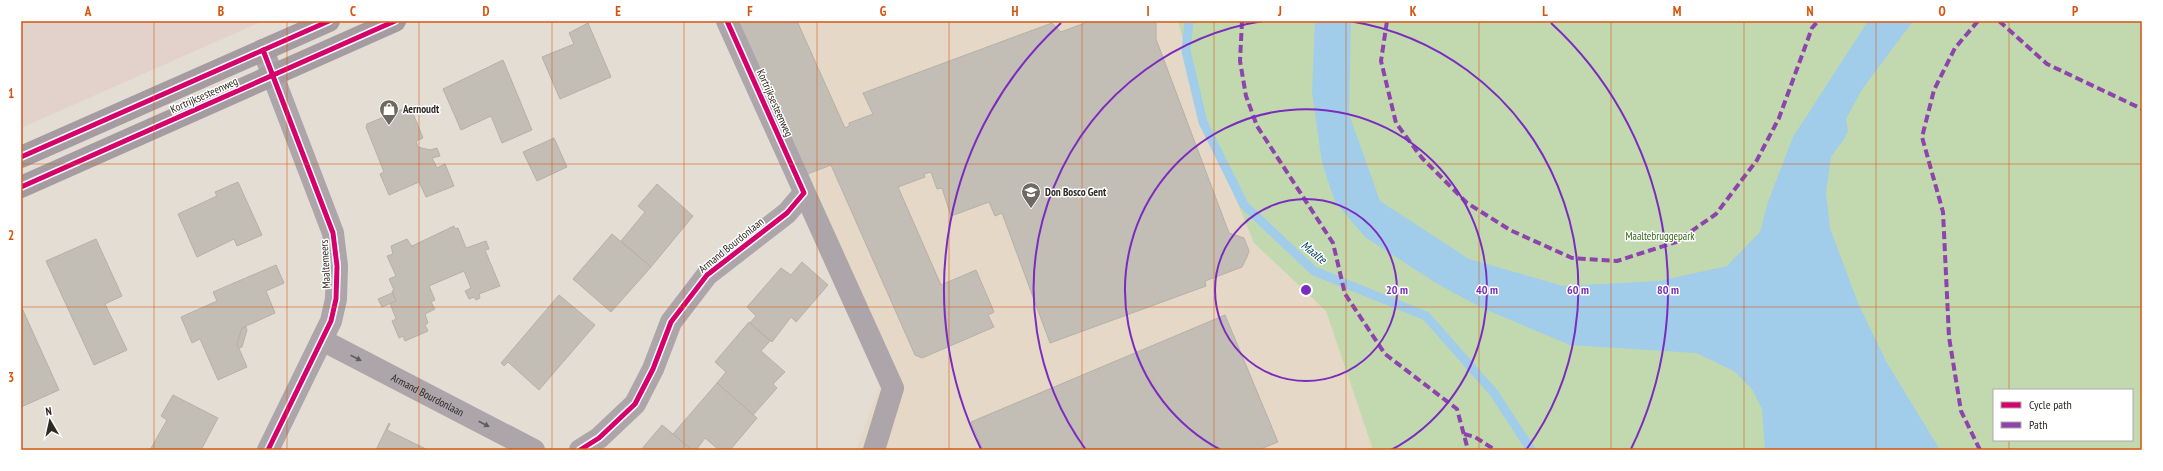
<svg xmlns="http://www.w3.org/2000/svg" width="2163" height="471" viewBox="0 0 2163 471" font-family="'PT Sans Narrow',sans-serif">
<rect width="100%" height="100%" fill="#e4ddd3"/>
<polygon fill="#e3d2cc" points="21,21 263,21 21,128"/>
<polygon fill="#e5d8c6" points="737,21 1178,21 1206,127 1254,243 1326,311 1373,450 856,450 889,358"/>
<path fill="#c2d9af" fill-rule="evenodd" d="M1178,21H2142V450H1373L1326,311L1254,243L1206,127ZM1994,390H2132V440H1994Z"/>
<polygon fill="#a1ccea" points="1315,21 1351,21 1349,114 1380,201 1469,259 1563,286 1659,281 1727,266 1760,232 1768,202 1793,137 1868,21 1913,21 1861,91 1846,119 1848,131 1844,139 1831,157 1826,193 1830,228 1858,303 1887,363 1940,450 1765,450 1762,409 1752,389 1734,371 1696,353 1570,345 1482,308 1436,283 1365,237 1335,202 1322,163 1312,92"/>
<g fill="none" stroke-linecap="round" stroke-linejoin="round">
<polyline stroke="#a1ccea" stroke-width="9" points="1189,21 1186,51 1203,122 1244,205 1314,271 1426,316 1494,393 1531,450"/>
</g>
<g fill="#c2bdb5" stroke="#b6b0a8">
<polygon points="737,21 797,21 845,128 849,126 849,123 873,114 863,93 1052,23 1061,32 1085,23 1085,21 1156,21 1156,39 1229,233 1244,238 1249,251 1247,257 1242,267 1205,281 1206,286 1050,343 1002,213 995,216 989,202 951,216 942,188 937,189 931,172 924,174 925,177 898,187 941,285 976,270 994,312 988,315 994,327 922,358 915,355 831,165 805,175"/>
<polygon points="588,23 611,77 560,99 542,57 574,44 569,33"/>
<polygon points="503,60 532,130 502,143 491,116 461,130 443,89"/>
<polygon points="410,106 423,138 416,141 418,147 430,150 437,148 440,156 432,158 437,168 445,164 454,186 426,197 419,182 389,195 380,174 384,172 366,127 367,124"/>
<polygon points="554,138 567,167 537,181 523,152"/>
<polygon points="238,182 262,235 237,246 234,239 197,257 178,214 217,196 215,192"/>
<polygon points="657,184 693,216 651,267 621,241 645,212 638,206"/>
<polygon points="454,226 455,229 458,228 466,248 486,241 489,249 485,250 500,286 479,294 480,298 476,300 474,297 469,299 465,291 471,288 464,271 429,286 435,300 431,302 435,309 425,314 428,323 425,325 428,331 405,341 403,336 399,338 392,321 396,319 390,303 396,301 392,291 394,290 389,279 396,276 387,256 393,254 391,246 407,239 413,248 412,246"/>
<polygon points="612,234 651,267 611,312 573,279"/>
<polygon points="96,239 122,296 105,304 127,350 94,365 46,261"/>
<polygon points="802,262 828,285 796,322 791,317 772,342 750,323 756,316 747,307 781,268 791,275"/>
<polygon points="276,265 284,283 266,291 275,313 242,328 237,344 247,367 218,380 200,339 192,343 181,317 217,301 213,292"/>
<polygon points="392,293 396,301 382,307 378,299"/>
<polygon points="559,295 595,325 539,390 508,362 504,366 501,363"/>
<polygon points="21,306 59,390 21,407"/>
<polygon points="1225,315 1278,442 1258,450 983,450 971,422"/>
<polygon points="749,322 770,341 761,351 785,372 773,384 777,388 753,415 717,383 726,372 715,362"/>
<polygon points="246,327 247,330 242,347 238,348 237,344 242,328"/>
<polygon points="717,383 757,418 730,450 719,450 705,438 696,450 692,450 673,434"/>
<polygon points="173,395 218,418 201,450 150,450 167,420 161,416"/>
<polygon points="389,423 390,424 387,430 428,450 376,450"/>
<polygon points="662,425 673,434 692,450 641,450"/>
</g>
<g fill="none" stroke-linecap="round" stroke-linejoin="round">
<g stroke="#aca5aa" stroke-width="22">
<polyline points="727,21 893,388 874,450"/>
<polyline points="263,50 333,233 337,266 336,299 331,321 268,450"/>
<path id="s1" d="M322,340L534,450"/>
<polyline points="580,450 599,438 635,404 653,369 671,322 707,275 787,213 804,193"/>
</g>
<g stroke="#a49ca1" stroke-width="22">
<polyline points="21,157 329,21"/>
<polyline points="21,187 395,21"/>
</g>
<g stroke="#8e44ad" stroke-width="4" stroke-dasharray="8 4" stroke-linecap="butt">
<polyline points="1242,21 1240,61 1246,96 1257,126 1333,243 1345,294 1385,354 1457,409 1468,450"/>
<polyline points="1387,21 1381,61 1396,123 1422,158 1467,203 1510,230 1572,258 1617,261 1676,242 1716,214 1757,160 1779,118 1812,28 1818,21"/>
<polyline points="1978,21 1955,48 1934,90 1922,137 1943,212 1949,337 1961,411 1980,450"/>
<polyline points="1999,21 2047,64 2142,109"/>
<polyline points="1464,434 1475,437 1495,450"/>
</g>
<g stroke="#fff" stroke-width="8">
<g id="cycleway">
<polyline points="263,50 333,233 337,266 336,299 331,321 268,450"/>
<polyline points="21,157 329,21"/>
<polyline points="21,187 395,21"/>
<polyline points="580,450 599,438 635,404 653,369 671,322 707,275 787,213 804,193 727,21"/>
</g>
</g>
<use href="#cycleway" stroke="#d6006c" stroke-width="5"/>
</g>
<defs><path id="oneway-solid" d="M-6-.8H1V-3.2L6.5 0L1 3.2V.8H-6Z"/></defs>
<g fill="#615b5a">
<use href="#oneway-solid" transform="translate(356 358) rotate(27)"/>
<use href="#oneway-solid" transform="translate(484 424) rotate(27)"/>
</g>
<path fill="none" stroke="#d6540e" stroke-width="1" stroke-opacity="0.55" d="M154,21V450M287,21V450M419,21V450M552,21V450M684,21V450M817,21V450M949,21V450M1082,21V450M1214,21V450M1346,21V450M1479,21V450M1611,21V450M1744,21V450M1876,21V450M2009,21V390M21,164H2142M21,307H2142M2009,440V450"/>
<g fill="none" stroke="#7b2cbf" stroke-width="2">
<circle cx="1306" cy="290" r="91"/>
<path d="M1221 450A181 181 0 1 1 1391 450"/>
<path d="M1086 450A272 272 0 0 1 1263 21M1349 21A272 272 0 0 1 1526 450"/>
<path d="M981 449A362 362 0 0 1 1061 23M1551 23A362 362 0 0 1 1631 449"/>
</g>
<defs>
<g id="shop-pin" transform="scale(1)"><path d="M0 17L-7.5 6A9.5 9.5 0 1 1 7.5 6Z" fill="#6e6961" stroke="#fff"/><path d="M-5-2.5h2.3a2.7 3.5 0 0 1 5.4 0H5L5.5 6h-11ZM-1.5-2.5h3a1.5 2.3 0 0 0-3 0Z" fill="#fff"/></g>
<g id="school-pin" transform="scale(1)"><path d="M0 17L-7.5 6A9.5 9.5 0 1 1 7.5 6Z" fill="#6e6961" stroke="#fff"/><path d="M0-5L7-2L0 1L-7-2ZM-4 1L0 2.5L4 1V4Q0 6-4 4Z" fill="#fff"/></g>
</defs>
<g fill-rule="evenodd">
<use href="#shop-pin" x="389" y="109"/>
<use href="#school-pin" x="1031" y="192"/>
</g>
<g text-anchor="middle" dominant-baseline="central" stroke-width="3" stroke-linejoin="round" paint-order="stroke">
<g font-size="11" fill="#2f2a24" stroke="#fff">
<text transform="translate(204 95) rotate(-24)">Kortrijksesteenweg</text>
<text transform="translate(775 103) rotate(66)">Kortrijksesteenweg</text>
<text transform="translate(731 245) rotate(-39)">Armand Bourdonlaan</text>
<text transform="translate(325 264) rotate(-93)">Maaltemeers</text>
<text stroke="none"><textPath href="#s1" startOffset="119">Armand Bourdonlaan</textPath></text>
</g>
<g font-size="11" font-weight="bold" fill="#2f2a24" stroke="#fff" text-anchor="start">
<text x="403" y="109">Aernoudt</text>
<text x="1045" y="192">Don Bosco Gent</text>
</g>
<g font-size="11" fill="#366518" stroke="#fff">
<text x="1660" y="236">Maaltebruggepark</text>
</g>
<g font-size="12" font-style="italic" fill="#00456b" stroke="#fff">
<text transform="translate(1314 252) rotate(39)">Maalte</text>
</g>
</g>
<circle cx="1306" cy="290" r="6" fill="#7b2cbf" stroke="#fff" stroke-width="2"/>
<g font-size="12" text-anchor="middle" font-weight="bold" fill="#7b2cbf" stroke="#fff" stroke-width="3" stroke-linejoin="round" paint-order="stroke">
<text x="1397" y="294">20 m</text>
<text x="1487" y="294">40 m</text>
<text x="1578" y="294">60 m</text>
<text x="1668" y="294">80 m</text>
</g>
<rect width="2163" height="471" fill="none" stroke="#ffffff" stroke-width="44"/>
<rect x="1993" y="389" width="140" height="52" fill="#ffffff" stroke="#acaaa7"/>
<rect x="2001" y="402" width="20" height="6" fill="#d6006c" stroke="#acaaa7"/>
<text x="2029" y="409" font-size="12" fill="#2f2a24">Cycle path</text>
<rect x="2001" y="422" width="20" height="6" fill="#8e44ad" stroke="#acaaa7"/>
<text x="2029" y="429" font-size="12" fill="#2f2a24">Path</text>
<g transform="translate(50 421) rotate(351)" stroke="#ffffff" stroke-width="3" paint-order="stroke">
<path d="M0-3L7 15L0 10L-7 15Z" fill="#2f2a24"/>
<text y="-6" font-size="11" font-weight="bold" text-anchor="middle" fill="#2f2a24">N</text>
</g>
<rect x="22" y="22" width="2119" height="427" fill="none" stroke="#d6540e" stroke-width="1.5"/>
<g font-size="13" text-anchor="middle" font-weight="bold" fill="#d6540e">
<text x="88" y="16">A</text>
<text x="221" y="16">B</text>
<text x="353" y="16">C</text>
<text x="486" y="16">D</text>
<text x="618" y="16">E</text>
<text x="750" y="16">F</text>
<text x="883" y="16">G</text>
<text x="1015" y="16">H</text>
<text x="1148" y="16">I</text>
<text x="1280" y="16">J</text>
<text x="1413" y="16">K</text>
<text x="1545" y="16">L</text>
<text x="1677" y="16">M</text>
<text x="1810" y="16">N</text>
<text x="1942" y="16">O</text>
<text x="2075" y="16">P</text>
<text x="11" y="98">1</text>
<text x="11" y="240">2</text>
<text x="11" y="382">3</text>
</g>
</svg>
